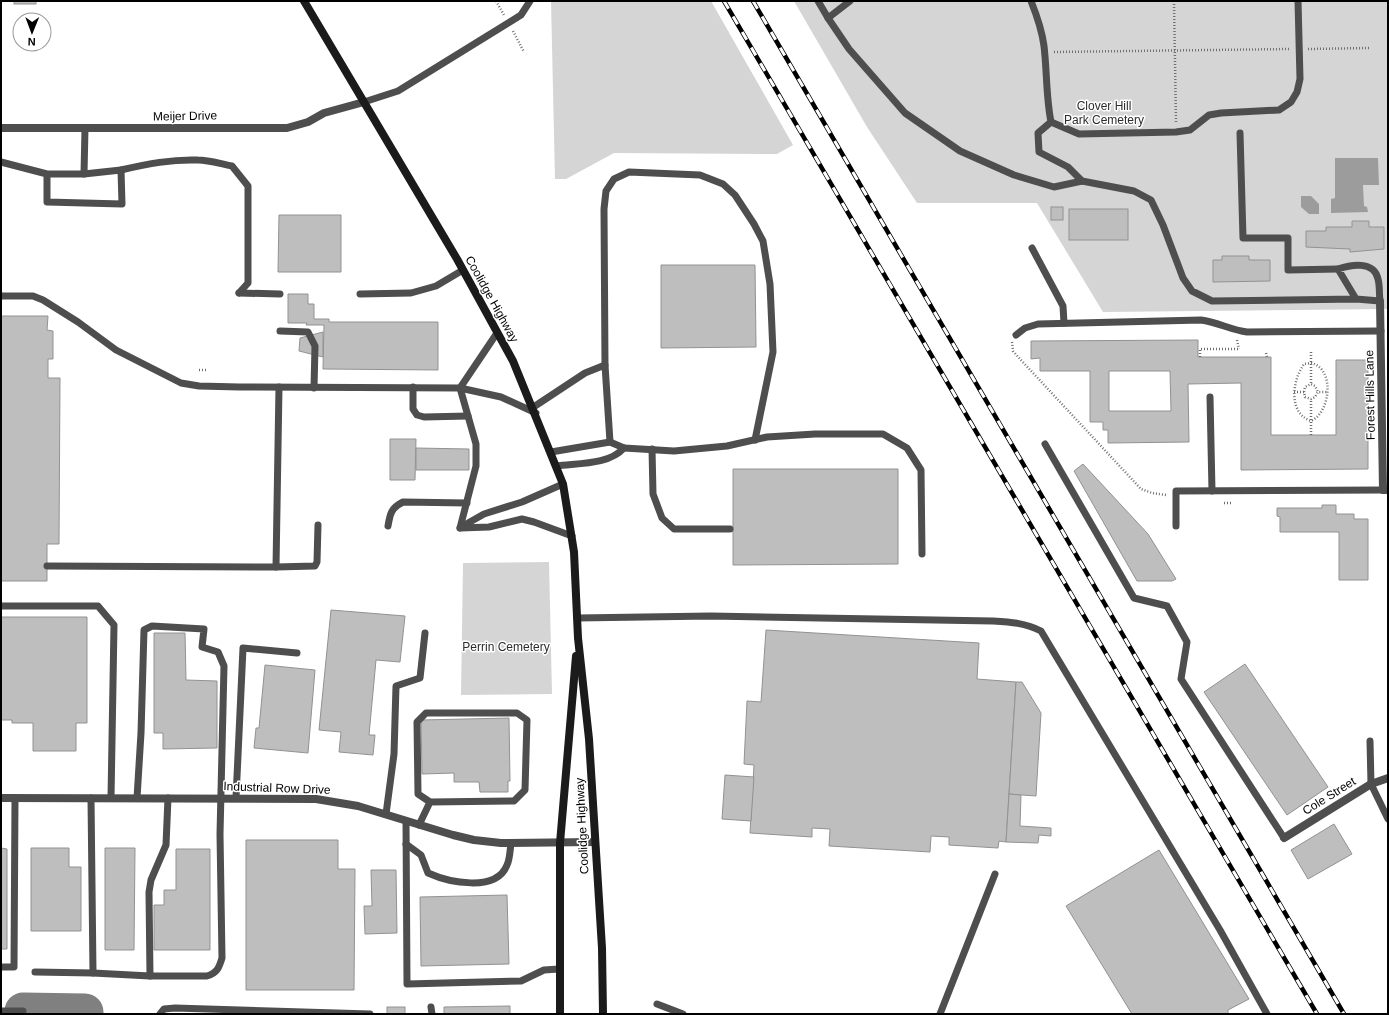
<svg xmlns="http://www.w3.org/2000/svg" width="1389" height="1015" viewBox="0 0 1389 1015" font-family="Helvetica,sans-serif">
<rect width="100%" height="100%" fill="#fff"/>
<g fill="#d5d5d5">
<polygon points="551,1 711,1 793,145 777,154 614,153 566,179 555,179"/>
<polygon points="794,1 1388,1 1388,309 1103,312 1037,203 917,203 867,127"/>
<polygon points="549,562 552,694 461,695 463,563"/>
</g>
<g fill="#9c9c9c">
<polygon points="1335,158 1378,158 1379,185 1363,185 1364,206 1367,207 1368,212 1331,213 1331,199 1335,198"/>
<polygon points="1301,196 1311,196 1319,204 1319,214 1309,214 1301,207"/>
</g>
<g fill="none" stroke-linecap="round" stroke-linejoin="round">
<polyline stroke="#808080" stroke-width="37" points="23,1014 23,1011 85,1012 85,1014"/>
</g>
<g fill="#bebebe" stroke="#929292" fill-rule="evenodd">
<rect x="14" y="1" width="22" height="3"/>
<rect x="1051" y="207" width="12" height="13"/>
<rect x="1069" y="209" width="59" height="31"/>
<polygon points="279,215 341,215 341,272 278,272"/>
<polygon points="1352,221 1369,221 1369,227 1384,227 1384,249 1350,252 1350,249 1306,247 1306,231 1326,231 1326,227 1352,227"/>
<polygon points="1222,256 1249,256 1249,260 1270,260 1270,281 1213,282 1213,260 1222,260"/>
<polygon points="661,265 755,265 756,347 661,348"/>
<polygon points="288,294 308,294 308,304 314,304 314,319 329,319 329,322 438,322 438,370 323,369 324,325 306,325 307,323 288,323"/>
<polygon points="1,316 48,316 47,330 53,331 53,359 48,359 48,378 60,378 59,544 47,544 47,581 1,581"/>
<polygon points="323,332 323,357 299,351 300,338"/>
<path d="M1198,340V357H1271V435H1336V360H1368V469L1241,470V383L1188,384L1189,442L1108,443V430H1103V422H1090V371H1040V358L1031,359V341ZM1109,371H1170L1171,411H1109Z"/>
<polygon points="390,439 416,439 415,480 390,480"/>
<polygon points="416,448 469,449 469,470 416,470"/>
<polygon points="1083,464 1148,534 1176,579 1172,581 1137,581 1074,471"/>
<polygon points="733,469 898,469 898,564 733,565"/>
<polygon points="1322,505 1336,505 1336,514 1354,514 1354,519 1368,519 1368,580 1339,580 1339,532 1280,532 1280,517 1277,516 1277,508 1322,508"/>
<polygon points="331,610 405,616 400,662 376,660 369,735 375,735 373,755 339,752 341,732 319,730"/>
<polygon points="1,617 87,617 87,723 76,723 76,751 33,751 33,723 12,723 12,720 1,720"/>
<polygon points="766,630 979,643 977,679 1016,682 1006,842 999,841 998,848 949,845 949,837 931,836 930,852 829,846 830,829 812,828 812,837 750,833 754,765 744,764 747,701 761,702"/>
<polygon points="154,633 185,633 186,680 217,681 217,748 163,749 163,733 154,733"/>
<polygon points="1245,664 1328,787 1287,815 1204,692"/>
<polygon points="265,665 315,670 308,753 254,748 256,728 259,728"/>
<polygon points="1016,682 1022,682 1041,713 1036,796 1009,794"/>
<polygon points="509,718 510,781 508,781 508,792 480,792 479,782 454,782 454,773 422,774 421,720"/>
<polygon points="725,775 754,777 751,821 722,819"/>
<polygon points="1009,794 1021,795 1020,826 1051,828 1051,836 1039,835 1038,843 1006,842"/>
<polygon points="1334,824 1352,854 1308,879 1291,850"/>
<polygon points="246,840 338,840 338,869 355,869 354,990 246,990"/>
<polygon points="1,848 7,849 7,949 1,949"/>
<polygon points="31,848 69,848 69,867 81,867 81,931 31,931"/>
<polygon points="105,848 135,848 134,950 105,950"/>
<polygon points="176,849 210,849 210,950 154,950 154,905 164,905 164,890 176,890"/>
<polygon points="1159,850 1249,999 1228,1010 1228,1014 1132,1014 1066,906"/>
<polygon points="371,870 396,870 397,933 365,934 364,906 372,906"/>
<polygon points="507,895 509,964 421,966 420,897"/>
<polygon points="510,1006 510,1014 444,1014 444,1007"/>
<rect x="387" y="1007" width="18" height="7"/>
</g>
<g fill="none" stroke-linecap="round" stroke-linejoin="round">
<g stroke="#707070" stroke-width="2.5" stroke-dasharray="1 2" stroke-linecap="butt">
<polyline points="496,1 504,15"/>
<polyline points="1174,1 1176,122"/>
<polyline points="513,31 524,52"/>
<polyline points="1308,49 1370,48"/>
<polyline points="1054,52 1289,49"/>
<polyline points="1237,340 1239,349"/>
<polyline points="1012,342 1013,351 1020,359 1141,489 1152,493 1166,495"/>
<polyline points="1311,352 1311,384"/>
<polyline points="1266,353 1267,357"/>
<polyline points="1200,357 1200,349 1240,349"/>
<path d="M1311,363C1335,368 1331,412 1311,421C1288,413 1292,381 1304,364Z"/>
<polyline points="199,370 208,370"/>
<polyline points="1294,392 1304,392 1305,397 1311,399 1315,397 1318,392 1327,392"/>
<polyline points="1304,392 1305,387 1311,384 1315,386 1318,392"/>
<polyline points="1311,435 1311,399"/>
<polyline points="1224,503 1232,503"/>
</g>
<g stroke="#4e4e4e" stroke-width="7">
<polyline points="818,1 828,18 850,1"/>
<path d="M1031,1C1037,16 1042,31 1044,46C1047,71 1046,97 1051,122L1038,133L1039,152L1068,167L1082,181L1134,191L1151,200L1163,225L1183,278L1192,291L1212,301L1356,299L1380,301C1379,294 1380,286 1378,279C1374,260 1350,265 1338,269L1356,299"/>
<polyline points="828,18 849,49 905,113 960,151 1014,175 1054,187 1082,181"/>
<polyline points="364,102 398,91 521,15 530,1"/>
<polyline points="1051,122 1079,134 1176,132 1190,130 1209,115 1221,113 1279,110 1291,102 1297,92 1300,79 1298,1"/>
<polyline points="1240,133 1243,238 1288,238 1288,270 1338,269"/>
<polyline points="1,162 47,174 84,174 121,170 122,204 47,202 47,174"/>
<path d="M121,170C147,164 172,159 198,160C209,160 221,164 232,166L248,186V283L239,293"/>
<polyline points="84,174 85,128"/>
<polyline points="1032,248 1063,306 1064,323"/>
<polyline points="239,293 280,294"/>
<polyline points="360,294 411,293 436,286 463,270"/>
<polyline points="1,296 33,296 43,300 78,322 116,350 181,383 199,386 239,387 460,388 476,444 476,466 460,528"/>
<polyline points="280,331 308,332 315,346 314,388"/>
<polyline points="497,333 460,388 501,397 536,413"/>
<path d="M1016,335L1025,328L1038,324L1201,320C1217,322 1231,330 1247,332L1381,331"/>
<polyline points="605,365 604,209 606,191 614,179 629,172 700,175 723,184 735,195 754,224 763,241 770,284 773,352 755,440"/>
<polyline points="413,387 413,409 417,415 424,417 468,416"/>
<polyline points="1210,397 1212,491"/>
<polyline points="532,408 585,373 605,365 610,442"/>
<polyline points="1045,444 1134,598 1167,606 1187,642 1181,679 1284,838"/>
<polyline points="624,448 674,451 727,446 767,437 815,434 883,434 907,448 921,470 922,554"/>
<polyline points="652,449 653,494 662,518 674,529 730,529"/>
<path d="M551,452L610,442L624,448C609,465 578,463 556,466"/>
<path d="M388,526C390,514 391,508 403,502L467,503"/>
<polyline points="1176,526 1176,491 1383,490"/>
<polyline points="461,527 484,514 522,502 563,484"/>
<polyline points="460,528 489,527 522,519 534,522 572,536"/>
<polyline points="47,566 276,567 279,387"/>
<polyline points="276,567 315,566 317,562 318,525"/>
<polyline points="1,606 98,606 114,625 111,798"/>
<path d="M577,618L711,616L993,621C1010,622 1026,623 1041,631L1220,930L1267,1014"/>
<polyline points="1370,741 1371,784 1388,819"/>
<path d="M137,798L141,733L144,630L152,626L204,629L202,647L218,652L224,666L220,834L222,958C219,968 217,973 207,976H150L149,892L151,880L166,845L168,798"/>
<polyline points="236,798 243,648 297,653"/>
<polyline points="386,814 394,754 396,686 420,678 425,633"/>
<polyline points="406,821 407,984 521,981 544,970 559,969"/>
<polyline points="419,825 430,802 514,801 525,790 527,720 517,713 426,713 417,722 418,794 430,802"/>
<path d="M406,844L421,855L428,873C448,882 496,893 507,865C510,859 510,850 511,843"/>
<polyline points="1,967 14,967 15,798"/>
<polyline points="35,972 93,973 91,798"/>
<polyline points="93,973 150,976"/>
<polyline points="657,1004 683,1014"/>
<polyline points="431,1007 432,1014"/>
<polyline points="1,1011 23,1011"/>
<polyline points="160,1014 164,1009 175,1008 370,1014"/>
<polyline points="940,1014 995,874"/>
</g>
<g stroke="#4e4e4e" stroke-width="8">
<polyline points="1,128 287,128 308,122 324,113 364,102"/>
<polyline points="1380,301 1383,490 1388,490"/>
<polyline points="1,798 316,799 358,806 453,835 474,840 501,843 594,842"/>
<polyline points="1284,838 1371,784 1388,778"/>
</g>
<g stroke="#1b1b1b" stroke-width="8">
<polyline points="304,1 457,259 513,361 563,484 574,552 578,638 589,739 602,948 603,1014"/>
<polyline points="560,1014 560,843 576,656"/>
</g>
<g stroke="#000" stroke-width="4.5">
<g id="rail">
<polyline points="724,1 1317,1014"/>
<polyline points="753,1 1344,1014"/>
</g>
</g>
<use href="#rail" stroke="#fff" stroke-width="3" stroke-dasharray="9" stroke-linecap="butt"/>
</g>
<g text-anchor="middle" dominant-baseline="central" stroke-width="3" stroke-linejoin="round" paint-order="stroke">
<g font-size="12" fill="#2c2c2c" stroke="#fff">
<text x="1104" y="106">Clover Hill<tspan x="1104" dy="14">Park Cemetery</tspan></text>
<text x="506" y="647">Perrin Cemetery</text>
</g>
<g font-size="12" fill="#000" stroke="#fff">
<text transform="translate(185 116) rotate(-1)">Meijer Drive</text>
<text transform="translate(492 299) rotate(61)">Coolidge Highway</text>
<text transform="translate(1370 395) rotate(-91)">Forest Hills Lane</text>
<text transform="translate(277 788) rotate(2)">Industrial Row Drive</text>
<text transform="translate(1329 796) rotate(-32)">Cole Street</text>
<text transform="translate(582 826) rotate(-93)">Coolidge Highway</text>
</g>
</g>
<rect width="1389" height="1015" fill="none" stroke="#000000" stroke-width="4"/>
<g transform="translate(32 32) rotate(181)"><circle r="19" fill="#ffffff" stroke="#999999"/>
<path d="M0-3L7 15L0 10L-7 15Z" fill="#000000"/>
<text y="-6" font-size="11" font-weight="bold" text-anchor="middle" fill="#000000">N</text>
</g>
</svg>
